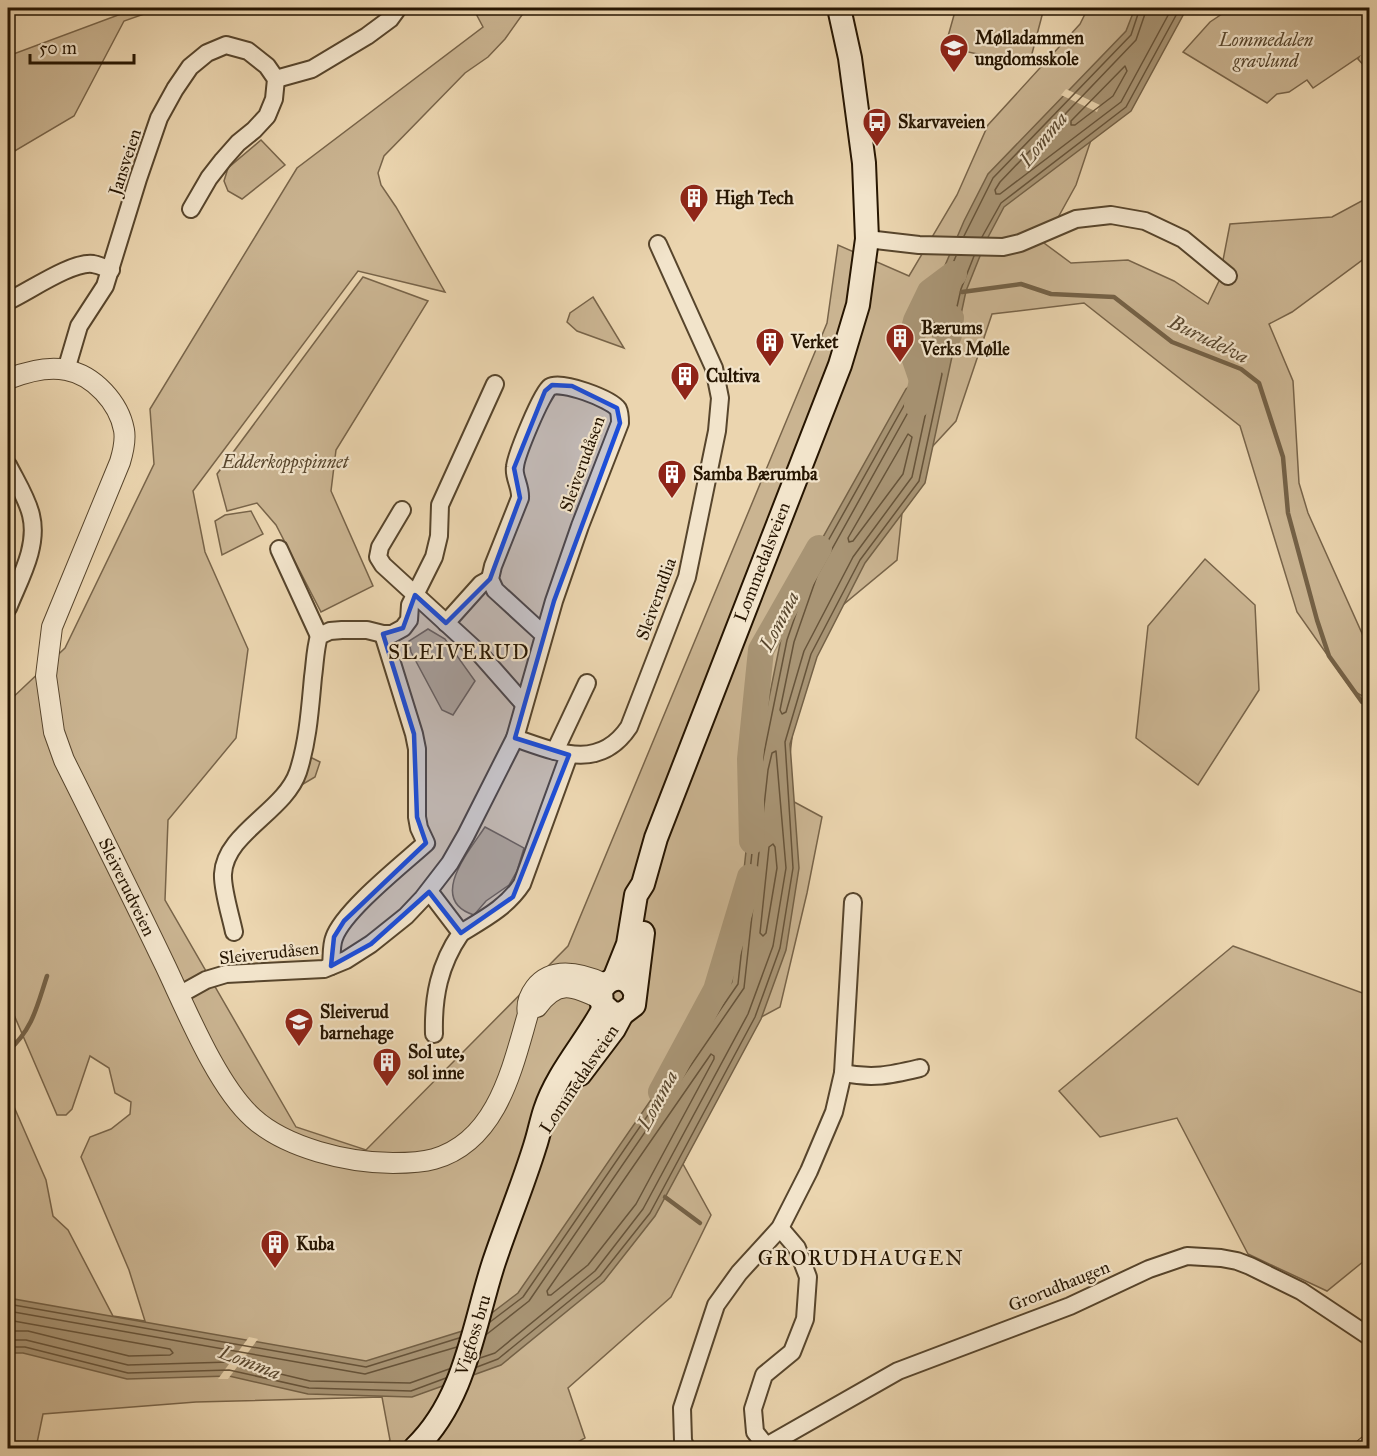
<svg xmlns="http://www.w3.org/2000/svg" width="1377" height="1456" viewBox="0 0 1377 1456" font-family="'IM FELL Great Primer',serif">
<rect width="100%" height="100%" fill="#ebd5af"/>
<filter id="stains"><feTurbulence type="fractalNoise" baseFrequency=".00333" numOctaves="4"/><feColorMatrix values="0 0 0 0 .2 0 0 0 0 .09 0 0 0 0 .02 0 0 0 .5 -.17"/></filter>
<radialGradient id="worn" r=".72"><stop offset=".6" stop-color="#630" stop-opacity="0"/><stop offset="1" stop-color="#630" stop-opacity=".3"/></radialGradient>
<g fill="#cab491" stroke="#786449" stroke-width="1.5">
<polygon points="137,8 161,8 124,21 74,116 8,155 8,56"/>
<polygon points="473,8 527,8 505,39 488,57 465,73 384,156 378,173 381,185 396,207 445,292 358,271 193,491 205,552 248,649 236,738 168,820 165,900 296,1127 366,1150 568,946 827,323 838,245 909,276 957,195 988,125 1080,24 1088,8 1184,8 1099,116 1076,185 1044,243 1071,263 1128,260 1174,281 1208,304 1219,281 1230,224 1332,217 1369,197 1369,255 1292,312 1269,324 1293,381 1299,483 1308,513 1369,649 1369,700 1352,690 1297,612 1240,426 1084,303 992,314 956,421 906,475 897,560 820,624 793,729 785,797 822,817 807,893 780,1007 750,1023 683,1164 711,1215 671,1297 568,1388 585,1438 567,1448 383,1448 390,1440 382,1397 196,1402 43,1414 37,1443 38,1448 8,1448 8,1093 46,1180 53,1216 68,1230 113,1316 145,1321 129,1270 81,1157 90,1137 111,1129 130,1114 131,1102 115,1093 109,1068 90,1056 72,1109 66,1115 57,1115 8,1001 8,702 65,648 154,464 150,409 297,168 483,27"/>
<polygon points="956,8 1044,8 1029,65 945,47"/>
<polygon points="1231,8 1369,8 1369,71 1358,59 1359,57 1313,88 1307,80 1289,92 1277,94 1267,103 1183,52 1210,22"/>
<polygon points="261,140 285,165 242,199 228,191 224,181 228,168"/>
<polygon points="363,277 428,301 336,450 331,491 373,586 321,612 276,525 257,503 227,511 217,474"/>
<polygon points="593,297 624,348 577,331 567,322 570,313"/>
<polygon points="251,511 263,534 222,555 215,521 225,515"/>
<polygon points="1205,559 1255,605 1259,690 1198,785 1136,738 1148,626"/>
<polygon points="428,629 445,639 475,681 453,715 442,710 411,652 409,641"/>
<polygon points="308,756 320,762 315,777 298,787"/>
<path d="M485,827L524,848L517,871L509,885L486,901L474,915C427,900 469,851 485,827Z"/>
<polygon points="1233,946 1368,995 1369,1257 1327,1291 1248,1254 1177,1118 1100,1137 1059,1091"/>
</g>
<polygon fill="#a89474" stroke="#746146" stroke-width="1.5" points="1135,8 1187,8 1131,111 1004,207 986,241 966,291 925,483 865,563 817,657 790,744 799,868 786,950 761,1019 655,1216 604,1281 501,1365 412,1397 308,1394 229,1376 127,1379 23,1353 8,1353 8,1298 366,1361 472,1328 518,1293 732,982 755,767 781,639 804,571 906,389 944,357 923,317 964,221 988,174 1126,31"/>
<g fill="#ebd5af">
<polygon points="1066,89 1100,105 1097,112 1061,95"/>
<polygon points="249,1337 258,1339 228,1379 218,1379"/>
</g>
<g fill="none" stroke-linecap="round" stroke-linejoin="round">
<g stroke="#67543a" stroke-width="1.5">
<polyline points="1147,8 1136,40 1000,182 995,190 996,194 1000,194 1121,102 1172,8"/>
<polygon points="1125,66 1127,71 1113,96 1075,125 1071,125 1071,121"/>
<polyline points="964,236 993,178 1131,35 1140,8"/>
<polyline points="982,237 1001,203 1126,107 1180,8"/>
<polyline points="956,256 930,316 946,344 949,342 961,289 974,256"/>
<polygon points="926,390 929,390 930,393 912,477 853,557 804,651 786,712 782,714 780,710 794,642 817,576 916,398"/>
<polygon points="908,434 912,437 903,474 853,541 849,542 848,538"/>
<polygon points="773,844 775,847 777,868 766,933 763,936 760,933 769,847"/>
<polygon points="711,1054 714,1056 714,1059 636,1204 588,1265 551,1295 548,1295 547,1291"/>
<polyline points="8,1304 366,1367 459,1338"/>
<polyline points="8,1311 365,1374 457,1347"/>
<polyline points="8,1320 170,1349 173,1353 170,1355 129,1356 28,1331 8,1331"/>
<polyline points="8,1340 26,1340 128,1365 230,1362 310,1381 410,1383 449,1369"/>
<polyline points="8,1347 25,1347 128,1373 229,1370 309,1388 411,1391 446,1378"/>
<polyline points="480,1358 495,1353 595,1271 643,1209 748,1014 773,946 786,868 776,751 772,753 768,770 744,988 529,1301 487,1334"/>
<polyline points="477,1367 498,1359 600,1276 650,1213 755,1017 780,948 793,868 785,742 811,654 860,560 919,481 942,374 940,370 937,371 911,393 810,573 787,640 761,768 738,984 523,1297 490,1322"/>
</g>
<g stroke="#746146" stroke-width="4.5">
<polyline points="962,292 1021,284 1051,294 1114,297 1172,342 1241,369 1259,383 1283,457 1288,513 1317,620 1329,656 1362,702 1370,705"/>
<path d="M8,1051C33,1029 37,1006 47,976"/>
<polyline points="665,1197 700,1223"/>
</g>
<g stroke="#a89474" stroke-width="26">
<polyline points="922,380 910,345 916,321 930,292 954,274"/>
<polyline points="917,405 922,380 949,335 951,318"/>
<polyline points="752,841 750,759 761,650 819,548"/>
<polyline points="661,1092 716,990 750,877"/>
</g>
<g stroke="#57452c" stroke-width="20">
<g id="minor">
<polyline points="276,79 312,69 367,36 390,19 398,8"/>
<polyline points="867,239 919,245 1003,247 1020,243 1076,219 1111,215 1145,221 1183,239 1228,276"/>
<path d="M8,301C28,292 72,261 93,264C99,265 105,268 111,270"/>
<polyline points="66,370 79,326 105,286 138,179 159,118 175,89 190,67 207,53 226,45 248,51 267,66 276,79 274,99 267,116 254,130 238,143 223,160 209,178 191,209"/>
<path d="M8,465C16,481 27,498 31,515C39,547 19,580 8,608"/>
<polyline points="402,510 380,547 378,557 383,565 479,653 524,704"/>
<polyline points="279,549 319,636"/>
<polyline points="446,623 481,584 490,579"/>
<path d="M515,738C556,752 599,772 629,727L687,577L717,431L720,398L714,368L658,244"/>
<polyline points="555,751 587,683"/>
<path d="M429,891L461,933C439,965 433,997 434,1034"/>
<path d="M234,932C231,917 222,889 223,874C225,833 285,811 298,772C308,741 310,709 313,677C315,663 315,650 319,636L330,631L342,630H367L383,634H392L403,628L409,620L410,605L434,557L439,536L440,505L495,384"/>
<path d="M461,933C484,919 507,907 522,884L569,755"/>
<path d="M331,966C332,957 331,946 334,938C343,911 404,863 426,843L419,828L417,817V749L414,734L383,634"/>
<path d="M179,995L206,980L226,974L324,969L346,960L371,944L406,916L423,898L450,863L466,835L515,738L554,601L580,526L620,423C620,418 620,413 618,409C611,399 561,380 550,387C542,392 516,455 515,467C513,476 521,487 520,498L493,566L490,579L495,590L543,634"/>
<path d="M843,1073C874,1079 890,1075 920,1068"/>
<polyline points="767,1447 755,1432 753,1409 764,1375 792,1352 805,1319 808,1277 797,1248 780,1228"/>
<polyline points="686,1448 683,1441 682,1408 716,1305 739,1273 780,1228 809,1171 834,1112 843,1073 853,902"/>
<polyline points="763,1448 898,1371 1070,1306 1149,1269 1187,1256 1221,1258 1237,1261 1250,1266 1301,1291 1370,1337"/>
</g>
</g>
<g stroke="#57452c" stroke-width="22">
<g id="tertiary">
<path d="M8,379C26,372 47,366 66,370C94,375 119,403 124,430C126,441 123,452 120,462L52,627L46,676L54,732L64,760C98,828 132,896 165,965C186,1009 217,1086 253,1118C286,1148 348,1163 393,1163C406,1163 420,1163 434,1159C497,1141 512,1069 528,1014C526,1004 529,996 535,988C553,965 583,974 605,984"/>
<path d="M537,1007C557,979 573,985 601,999"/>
<polyline points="1365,1448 1370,1444"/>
</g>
</g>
<g stroke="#261501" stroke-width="26">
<g id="secondary">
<polyline points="614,979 628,944 636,895 643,884 656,838 840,365 858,305 867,239 864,163 850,58 839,8"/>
<path d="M634,990C626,974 609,976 601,991L602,1004L612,1013L622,1014L634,1005L643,933"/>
<polyline points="580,1074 614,1029 622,1014"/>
<path d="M415,1448C466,1399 473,1326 494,1262C507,1223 523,1185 535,1146C539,1134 541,1122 545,1110C557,1073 586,1042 604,1008"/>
</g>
</g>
<use href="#minor" stroke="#f2e4cb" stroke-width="16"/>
<use href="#tertiary" stroke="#f2e4cb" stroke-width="20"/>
<use href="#secondary" stroke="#f2e4cb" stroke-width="22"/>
</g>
<path fill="#1d4ed8" fill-opacity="0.2" stroke="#1d4ed8" stroke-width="4.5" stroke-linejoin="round" d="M552,385L572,386L617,408L620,423L554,601L515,738L569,755L513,897L461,933L429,892L371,944L331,966L334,937L344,921L426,843L417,817L414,734L383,634L403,628L415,595L446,623L490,579L520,498L514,468L545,391Z"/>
<defs>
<g id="school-pin" transform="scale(1.5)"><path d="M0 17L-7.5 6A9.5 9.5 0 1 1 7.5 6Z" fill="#8f2418" stroke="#f2e4cb"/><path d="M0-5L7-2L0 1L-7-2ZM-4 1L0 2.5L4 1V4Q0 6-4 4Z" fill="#fff"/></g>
<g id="bus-pin" transform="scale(1.5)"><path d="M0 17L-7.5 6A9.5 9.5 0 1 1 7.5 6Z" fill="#8f2418" stroke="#f2e4cb"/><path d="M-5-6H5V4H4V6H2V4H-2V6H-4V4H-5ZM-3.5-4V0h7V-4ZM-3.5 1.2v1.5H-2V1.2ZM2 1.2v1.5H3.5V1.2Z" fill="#fff"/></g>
<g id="building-pin" transform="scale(1.5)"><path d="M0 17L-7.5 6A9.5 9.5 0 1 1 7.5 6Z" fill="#8f2418" stroke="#f2e4cb"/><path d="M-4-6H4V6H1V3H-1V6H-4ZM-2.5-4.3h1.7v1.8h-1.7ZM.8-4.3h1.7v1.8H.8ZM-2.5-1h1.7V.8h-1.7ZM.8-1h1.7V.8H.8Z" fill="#fff"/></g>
</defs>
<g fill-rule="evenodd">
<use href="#school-pin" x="954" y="48"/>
<use href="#bus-pin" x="877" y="122"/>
<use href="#building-pin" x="694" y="198"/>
<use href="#building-pin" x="900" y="338"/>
<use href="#building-pin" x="770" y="342"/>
<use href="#building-pin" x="685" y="376"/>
<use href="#building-pin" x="672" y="474"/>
<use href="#school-pin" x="299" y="1022"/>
<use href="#building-pin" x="387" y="1062"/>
<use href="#building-pin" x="275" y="1244"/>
</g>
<g text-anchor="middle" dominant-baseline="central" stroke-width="4.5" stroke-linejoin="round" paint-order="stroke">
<g font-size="18" font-weight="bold" fill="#261501" stroke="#f2e4cb" text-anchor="start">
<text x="975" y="38">Mølladammen<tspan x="975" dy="21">ungdomsskole</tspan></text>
<text x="898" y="122">Skarvaveien</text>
<text x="715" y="198">High Tech</text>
<text x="921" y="328">Bærums<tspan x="921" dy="21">Verks Mølle</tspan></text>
<text x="791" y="342">Verket</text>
<text x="706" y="376">Cultiva</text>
<text x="693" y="474">Samba Bærumba</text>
<text x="320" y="1012">Sleiverud<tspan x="320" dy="21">barnehage</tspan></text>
<text x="408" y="1052">Sol ute,<tspan x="408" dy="21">sol inne</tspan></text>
<text x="296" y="1244">Kuba</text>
</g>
<g font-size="18" font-style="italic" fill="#57452c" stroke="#f2e4cb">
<text x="1266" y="40">Lommedalen<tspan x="1266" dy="21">gravlund</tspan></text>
<text x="285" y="462">Edderkoppspinnet</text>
</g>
<g font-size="18" fill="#261501" stroke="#f2e4cb">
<text transform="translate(125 162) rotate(-72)">Jansveien</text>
<text transform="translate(582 464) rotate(-70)">Sleiverudåsen</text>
<text transform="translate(762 562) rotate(-69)">Lommedalsveien</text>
<text transform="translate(656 599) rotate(-70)">Sleiverudlia</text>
<text transform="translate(127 887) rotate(64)">Sleiverudveien</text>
<text transform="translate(269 953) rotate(-6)">Sleiverudåsen</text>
<text transform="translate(579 1079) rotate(-56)">Lommedalsveien</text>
<text transform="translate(1059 1286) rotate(-22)">Grorudhaugen</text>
<text transform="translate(473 1335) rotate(-73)">Vigfoss bru</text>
</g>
<g font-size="20" font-style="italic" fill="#5a482f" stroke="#f2e4cb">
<text transform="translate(1043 139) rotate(-51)">Lomma</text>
<text transform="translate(1209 339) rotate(26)">Burudelva</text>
<text transform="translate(779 621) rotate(-63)">Lomma</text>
<text transform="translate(657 1100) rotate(-62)">Lomma</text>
<text transform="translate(250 1362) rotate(21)">Lomma</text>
</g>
<g font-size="21" letter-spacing="1.5" fill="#261501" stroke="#f2e4cb">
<text x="459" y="652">SLEIVERUD</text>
<text x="861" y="1258">GRORUDHAUGEN</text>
</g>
</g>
<rect width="1377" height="1456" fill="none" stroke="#ebd5af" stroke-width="30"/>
<rect x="9" y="9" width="1359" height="1438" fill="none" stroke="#261501" stroke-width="3"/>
<rect x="15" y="15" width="1347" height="1426" fill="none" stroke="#261501" stroke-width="1.5"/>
<path d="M30 54v9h104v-9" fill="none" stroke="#261501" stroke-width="3"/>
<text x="39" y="54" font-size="18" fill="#261501" stroke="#f2e4cb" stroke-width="4.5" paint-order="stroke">50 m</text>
<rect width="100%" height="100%" filter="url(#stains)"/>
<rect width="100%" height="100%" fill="url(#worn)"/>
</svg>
